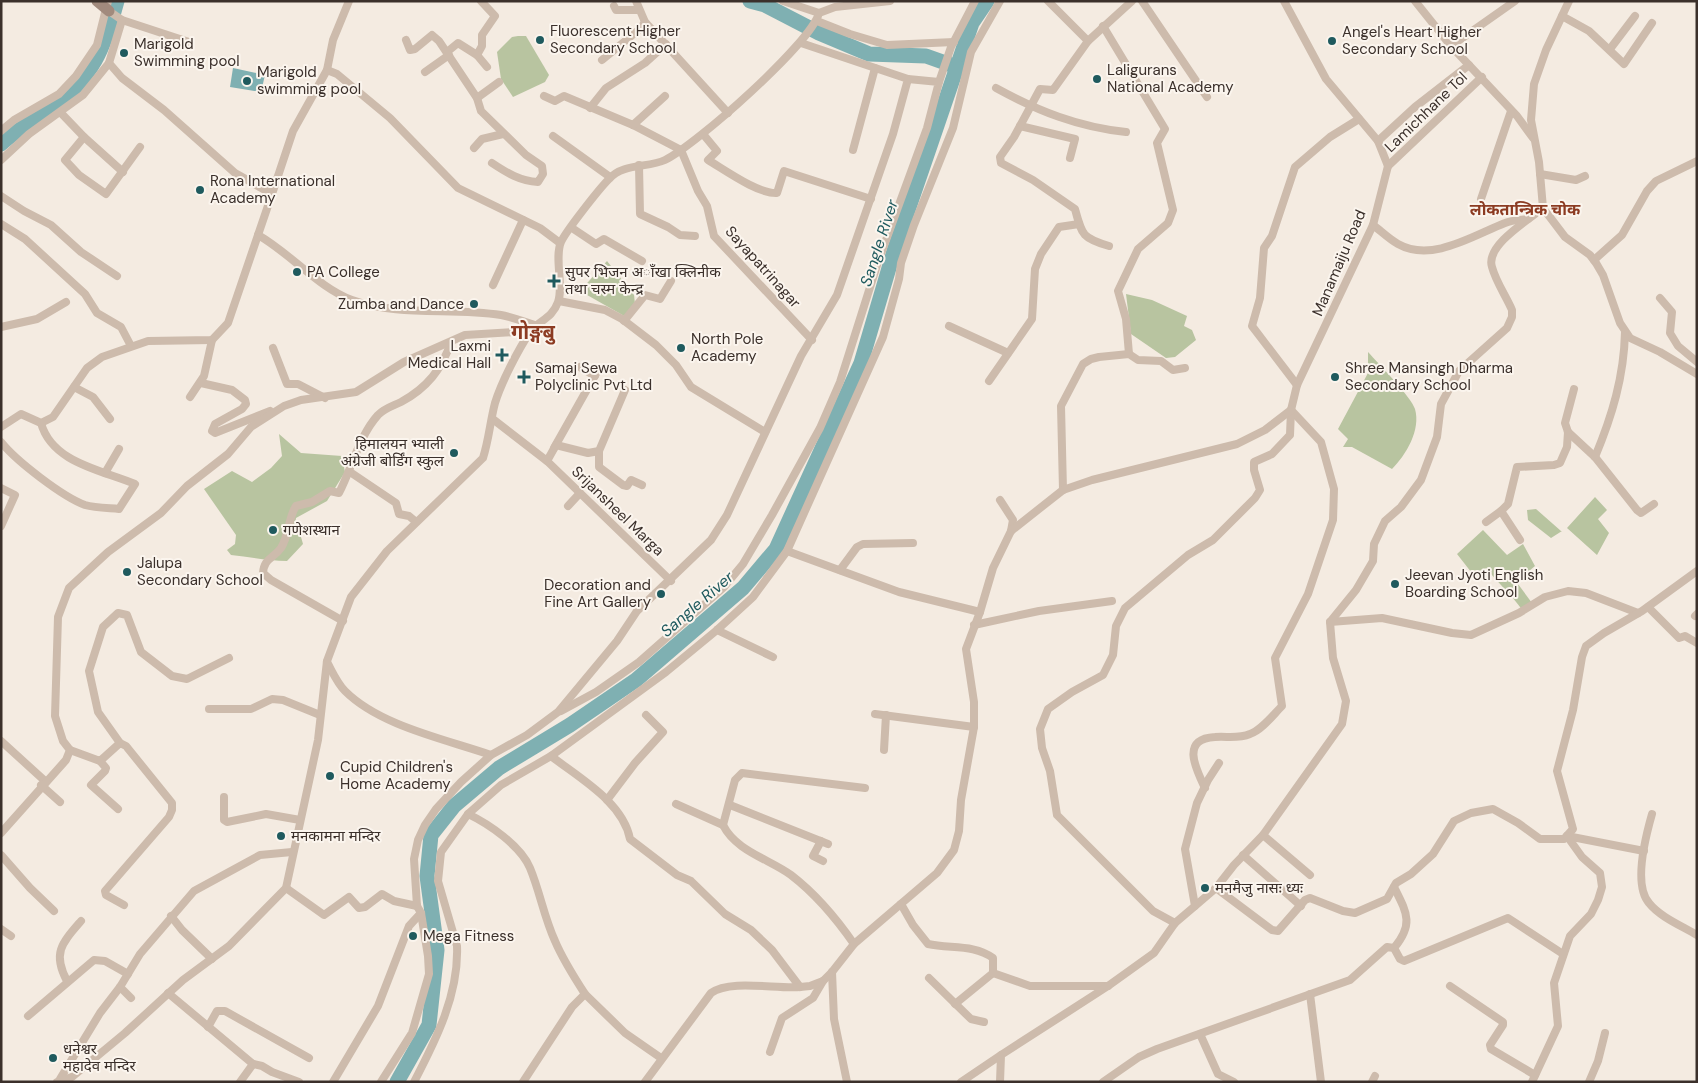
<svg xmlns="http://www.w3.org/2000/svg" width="1698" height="1083" viewBox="0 0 1698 1083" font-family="'DM Sans','Noto Sans Devanagari',sans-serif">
<rect width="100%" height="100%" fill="#f4ebe1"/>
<g fill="#b8c4a0">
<polygon points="518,36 526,36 549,75 545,82 513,97 501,79 497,52 512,37"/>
<polygon points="607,261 634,295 635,304 626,317 580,291"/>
<polygon points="1126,294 1152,300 1187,316 1184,326 1192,330 1196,340 1175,357 1166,358 1131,334"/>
<path d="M1368,352C1378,363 1412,398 1415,409C1421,430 1406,455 1392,469L1352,447H1343L1348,439L1338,429L1368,373Z"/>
<path d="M279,434L301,453L342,456L345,472L327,501L296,518L295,525L299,530L303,544L287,561C269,561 250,557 231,555L227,550L235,544L236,535L204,489L232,471L252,482L271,468L282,456Z"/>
<polygon points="1595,497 1607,510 1598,519 1609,533 1597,555 1567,528"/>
<polygon points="1536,509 1561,531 1562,531 1551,538 1528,520 1527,510"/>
<path d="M1483,530L1507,555L1523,544L1535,566L1523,576L1518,584L1532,603L1523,611C1512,595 1498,583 1486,568L1475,577L1457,554Z"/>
</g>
<polygon fill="#7fb0b2" points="233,68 265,75 261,92 230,87"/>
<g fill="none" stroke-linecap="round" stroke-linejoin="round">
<g stroke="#7fb0b2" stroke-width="15">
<polyline points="750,1 765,5 819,33 869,54 926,56 957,67 972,23 987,1"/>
<path d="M1,144C16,129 36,121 52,108C93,76 104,49 117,1"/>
<polyline points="397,1082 429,1025 437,950 427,876 431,835 454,806 499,768 570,725 636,680 743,588 776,549 861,363 894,251 957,67"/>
</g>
<g stroke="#cdbbac" stroke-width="8">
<polyline points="481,1 495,16 482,35 482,46 477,55 487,67"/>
<polyline points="636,1 645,22 728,113"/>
<polyline points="783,1 819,13"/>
<polyline points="1048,1 1088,41"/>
<polyline points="1142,1 1207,97"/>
<polyline points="1415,1 1451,46 1517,116 1533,138"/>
<polyline points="1569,1 1546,50 1534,84 1531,120 1539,162 1543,208 1565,237 1590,255 1596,263 1603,275 1620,323 1630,338 1660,352 1697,374"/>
<polyline points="614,6 616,10 639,10"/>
<polyline points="109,11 122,20 189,42"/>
<polyline points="1562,16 1589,31 1624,64 1652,23"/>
<path d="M122,20L109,63L122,78L164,110L235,173L272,194L258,235C290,253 319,288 352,300C400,317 451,307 501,315C513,317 525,322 537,326"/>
<polyline points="817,21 850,34 887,45 954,42"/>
<polyline points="1103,26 1165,129 1157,143 1173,210 1168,223 1138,249 1118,291 1126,319 1129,354"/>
<path d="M406,40L410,50L415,49L432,35L439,41L477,98L481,111L526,155L542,166L543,174L538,182C520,181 507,173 492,163"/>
<polyline points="1451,46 1515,1"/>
<polyline points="1610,49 1635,16"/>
<polyline points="447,52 458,43 477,55"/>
<polyline points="602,60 641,28 645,22"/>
<polyline points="327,70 337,74 390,118 458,188 540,228 560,243"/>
<polyline points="425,72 449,55"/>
<polyline points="939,82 951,47 975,1"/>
<path d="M996,88C1038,111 1078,127 1126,132"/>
<polyline points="544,96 555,101 564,96 633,125 681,150 698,191 707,206 714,236 812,340"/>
<polyline points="477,98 499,82"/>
<polyline points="590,108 606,88 645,63 666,44"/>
<polyline points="61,113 84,137 65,160 79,175 106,194 140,147"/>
<polyline points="633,125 665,96"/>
<polyline points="1020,126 1075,139 1070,158"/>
<polyline points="1,131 14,120 59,94 76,76 97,45 108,1"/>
<path d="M703,134L717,151L708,160C725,170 758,194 777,193L784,171L871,199"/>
<polyline points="553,136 610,177"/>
<polyline points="84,137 123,172"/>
<polyline points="1378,141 1415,107 1469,65"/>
<polyline points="474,148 482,139 503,134"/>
<polyline points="853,150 875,68"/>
<polyline points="1,160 29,134 83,95 109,63"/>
<polyline points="639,165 640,214 668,227 680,235 695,236"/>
<polyline points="1388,166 1482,77"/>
<polyline points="1540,174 1576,180 1585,176"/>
<polyline points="272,194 293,131 327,70 333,40 349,1"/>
<polyline points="1,196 24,211 51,225 81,252 117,276"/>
<polyline points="1481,199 1511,111"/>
<polyline points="1,224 25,239 85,294 97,313 121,327 131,346"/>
<path d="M1373,225C1381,231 1389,239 1398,244C1432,263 1474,235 1505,223C1512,220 1520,220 1528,219"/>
<polyline points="572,228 596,244 604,239 642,261"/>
<path d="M1109,246C1082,238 1082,235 1075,209L1033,180L1001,163L1000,157L1014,137L1040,89L1053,90L1088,41L1132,1"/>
<polyline points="1594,260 1622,235 1647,191 1656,181 1697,161"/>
<polyline points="493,285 523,220"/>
<polyline points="1660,298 1672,312 1670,333 1678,346 1697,362"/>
<polyline points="559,301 605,310 622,319 656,345 676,365 691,387 765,432"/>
<polyline points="624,321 645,295 660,299 671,281"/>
<polyline points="949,326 1008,353"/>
<polyline points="1,327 37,319 66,302"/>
<polyline points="273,348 287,384 298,384 325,398"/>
<polyline points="580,367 595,376"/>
<polyline points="989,381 1032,319 1035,269 1041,254 1059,227 1079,224"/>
<polyline points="201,383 232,390 245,400 246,404 242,409 215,424 212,431 215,433 270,411"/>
<polyline points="1297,385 1252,326 1260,298 1264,248 1272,236 1295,167 1330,137 1359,119"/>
<polyline points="74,387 93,397 110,419"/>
<polyline points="190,397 204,376 212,340"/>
<polyline points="494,420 547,461 671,581"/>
<polyline points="1,427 21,414 41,423 53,417 87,368 102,357 148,341 212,340 228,323 258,235"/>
<polyline points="1568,432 1595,457 1637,510 1641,513 1654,504"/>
<path d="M1,442C16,461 63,497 85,505C95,508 108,508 119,509L135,484C102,470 52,463 41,423"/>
<polyline points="554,448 598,370"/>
<polyline points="599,451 599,467 623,485 627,486 631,480 642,485"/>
<path d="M1595,457C1612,416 1624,377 1625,332"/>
<polyline points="547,461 556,445 588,453 599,451 625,390"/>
<polyline points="350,472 396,503 399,514 409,516 415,521"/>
<polyline points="105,473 119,449"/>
<polyline points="1,488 15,495 1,526"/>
<polyline points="1063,490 1061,406 1083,364 1091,359 1099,357 1129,354 1138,360 1161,361 1173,370 1185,368"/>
<polyline points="1000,500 1013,520 1011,531"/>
<polyline points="568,506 580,493"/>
<polyline points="1486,522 1501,511"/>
<polyline points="1520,540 1501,511 1508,504 1517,467 1554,465 1560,463 1567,447 1568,432 1565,423 1574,389"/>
<polyline points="787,551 899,592 980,612"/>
<polyline points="840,570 857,547 863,544 913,543"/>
<polyline points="1648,607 1679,638 1685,636 1697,643"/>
<polyline points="1695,616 1697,614"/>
<path d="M343,621L271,580L263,573C264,558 273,559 281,548C289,536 288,518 296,506L312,502L330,491L339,493C352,468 359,436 378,415C385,408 393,406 401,402C427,388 442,369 451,342"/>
<polyline points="1330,622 1382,618 1452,633 1471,635 1519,613 1545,597 1568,591 1586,593 1638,613"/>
<polyline points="974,625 1039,611 1112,601"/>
<polyline points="717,630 773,657"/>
<path d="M327,662C332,671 337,683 345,691C380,726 445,739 491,755"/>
<polyline points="209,709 251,709 272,699 283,700 320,715"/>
<polyline points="561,711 596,692 639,662 724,587 743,564 772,515 820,428 840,382 878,262 927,128 939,82 908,79"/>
<polyline points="875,714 974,727"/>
<polyline points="1,741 45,781"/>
<polyline points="120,743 98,712 89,671 103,627 118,613 127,615 141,652 172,676 187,679 229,658"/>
<polyline points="70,750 100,761 120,743 126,746 172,803 172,810 169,817 105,891 106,895 124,905"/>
<polyline points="884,750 886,715"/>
<path d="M551,756C579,778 623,802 630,839L677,875L691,881L725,914L751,930L772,950L800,987"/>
<polyline points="100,761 106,768 105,771 91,785 118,809"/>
<polyline points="41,785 60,802"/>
<path d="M1205,788C1196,769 1180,739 1215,737C1227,736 1238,739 1250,734C1262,730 1273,715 1282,706L1275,658L1308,594L1333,520L1334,489L1321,442L1291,410"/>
<polyline points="224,797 224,820 227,822 266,814 300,820"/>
<polyline points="607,800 635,763 663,732 646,715"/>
<polyline points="676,804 723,825"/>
<polyline points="730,805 828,844"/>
<path d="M1652,814C1646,835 1633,885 1649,903C1660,917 1682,926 1697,935"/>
<polyline points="1,833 66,760 70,750 63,741 55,716 58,617 69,588 108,552 161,513 187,486 228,454 251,427 284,406 301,400 356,392 404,362 465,335 531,331"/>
<polyline points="1263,835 1310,875"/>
<polyline points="1567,836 1644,851"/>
<polyline points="821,841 813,856 823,861"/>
<polyline points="1,855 30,888 54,911"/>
<polyline points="1243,855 1301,906"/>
<path d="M1394,887C1407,913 1414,924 1394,948"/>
<polyline points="286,888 324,915 349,897 359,908 365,907 382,894 394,901 417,906"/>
<polyline points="1216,888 1272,930 1278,931 1305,900 1310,898 1343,911 1355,913 1387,899 1396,883 1411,874 1433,854 1454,821 1471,813 1493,809 1518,823 1540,839 1564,839 1573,829 1557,771 1573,710 1582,657 1586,646 1604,633 1642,611 1697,571"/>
<path d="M901,904L913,925L928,944C950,949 974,944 993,958V973L955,1004"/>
<path d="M1195,906L1216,888L1234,865L1263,835L1342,724L1346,701L1333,658L1330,622L1356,590L1373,561L1374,544L1385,521L1401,507L1421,480L1437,437L1441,404L1459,371L1507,328L1512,317V310C1506,296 1496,282 1492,267C1485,246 1528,220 1543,208"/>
<polyline points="171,916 182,930 212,959"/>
<polyline points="1175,923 1153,911 1057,815 1050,771 1042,748 1040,729 1048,709 1072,692 1103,675 1113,655 1116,626 1125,608 1188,555 1213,540 1255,498 1260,490 1254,470 1254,462 1272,454 1290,435 1291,410 1297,385 1373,225 1388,166 1378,141 1326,79 1284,1"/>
<polyline points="1,929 11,936"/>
<path d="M854,944C836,918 817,895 791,875C769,859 736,851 723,825L735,780L742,773L865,788"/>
<polyline points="832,972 834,1019 847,1082"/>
<polyline points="993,973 1030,986 1108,986"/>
<polyline points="929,978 971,1019 984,1022"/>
<path d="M67,981C52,953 62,943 81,921"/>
<polyline points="1450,986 1503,1022 1503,1025 1490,1045 1491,1049 1535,1075"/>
<polyline points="120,987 131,998"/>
<polyline points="168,993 253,1064 262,1066 272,1072 299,1082"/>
<path d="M585,994C574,977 563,960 555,941C544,917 540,892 530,868C521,846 489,824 468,814L501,785L551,756L666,672L717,630L753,597L787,551L883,337L899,279L901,263L914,225L953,128L971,52L1000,1"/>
<polyline points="1310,994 1321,1082"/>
<polyline points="28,1016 94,960 105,961 128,974"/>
<polyline points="208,1027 217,1011 225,1011 309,1058"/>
<polyline points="1200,1034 1218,1074 1234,1082"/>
<polyline points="770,1052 782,1018 813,998 823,981"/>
<polyline points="60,1079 100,1013 120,987 140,954 194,891 260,855 292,852"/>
<path d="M57,1082L72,1077L125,1033L183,980L229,946L286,888L318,740L327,661L351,597L387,551L483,458C489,439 490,422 495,403C501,383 518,350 530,332C539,320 552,319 558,302C564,286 554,258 561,242C566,231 599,189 609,179C623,163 648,168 665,160C696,145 811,43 819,13L835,7L890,1"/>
<polyline points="240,1082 253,1064"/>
<polyline points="333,1082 378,1006 409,926 421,913"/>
<polyline points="381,1082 412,1033 429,974 428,956 421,913 417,906 414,859 418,840 425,825 436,809 461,782 491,755 527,735 558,712 617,641 637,611 711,540 727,515 801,356 837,295 893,134 908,79 801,43"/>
<path d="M414,1082C436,1040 459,994 457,946L438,881L441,852L468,814"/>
<polyline points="523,1082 572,1007 585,994 625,1033 661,1058"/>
<path d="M645,1082L711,993C730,979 775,989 800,987L810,986L823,981L832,972L854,944L937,873L954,850L959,831L961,800L974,727V702L966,649L980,612L993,568L1011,531L1063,490L1092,480L1237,444L1265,430L1291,410"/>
<polyline points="961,1082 1001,1055"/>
<polyline points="1000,1082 1001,1055 1108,986 1154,953 1175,923 1195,906 1185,849 1197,803 1208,780 1219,763"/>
<polyline points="1103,1082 1139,1057 1157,1049 1350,980 1387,947 1394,948 1400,959 1404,961 1508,918 1563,954"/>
<polyline points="1372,1082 1375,1076"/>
<polyline points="1532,1082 1558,1026 1554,983 1570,936 1591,914 1598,900 1602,887 1600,873 1582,857 1567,836"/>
<polyline points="1589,1082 1598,1061 1605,1033"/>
</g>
<polyline stroke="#a18a7d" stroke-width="11" points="97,1 109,11"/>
</g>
<g fill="#1f5a5e" stroke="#fbf5ee" stroke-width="2">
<circle cx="540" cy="40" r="5"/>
<circle cx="1332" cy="41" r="5"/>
<circle cx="124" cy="53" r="5"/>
<circle cx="1097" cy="79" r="5"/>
<circle cx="247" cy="81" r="5"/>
<circle cx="200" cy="190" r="5"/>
<circle cx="297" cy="272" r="5"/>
<path d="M551.5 273.5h5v5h5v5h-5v5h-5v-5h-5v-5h5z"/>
<circle cx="474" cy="304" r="5"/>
<circle cx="681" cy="348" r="5"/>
<path d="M499.5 347.5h5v5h5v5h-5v5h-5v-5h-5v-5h5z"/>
<path d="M521.5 369.5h5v5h5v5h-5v5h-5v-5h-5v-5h5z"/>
<circle cx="1335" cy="377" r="5"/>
<circle cx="454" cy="453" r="5"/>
<circle cx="273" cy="530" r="5"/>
<circle cx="127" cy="572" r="5"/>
<circle cx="1395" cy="584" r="5"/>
<circle cx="661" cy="594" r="5"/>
<circle cx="330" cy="776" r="5"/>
<circle cx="281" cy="836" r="5"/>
<circle cx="1205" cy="888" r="5"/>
<circle cx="413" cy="936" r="5"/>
<circle cx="53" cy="1058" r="5"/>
</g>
<g text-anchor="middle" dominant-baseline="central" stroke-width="4" stroke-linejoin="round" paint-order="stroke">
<g font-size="15" fill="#3b302b" stroke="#fbf5ee" text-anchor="start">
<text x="550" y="31">Fluorescent Higher<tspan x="550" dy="17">Secondary School</tspan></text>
<text x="1342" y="32">Angel's Heart Higher<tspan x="1342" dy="17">Secondary School</tspan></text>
<text x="134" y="44">Marigold<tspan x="134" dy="17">Swimming pool</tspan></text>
<text x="1107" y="70">Laligurans<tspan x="1107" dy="17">National Academy</tspan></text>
<text x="257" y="72">Marigold<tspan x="257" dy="17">swimming pool</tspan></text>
<text x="210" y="181">Rona International<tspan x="210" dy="17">Academy</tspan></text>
<text x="307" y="272">PA College</text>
<text x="565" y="272">सुपर भिजन अाँखा क्लिनीक<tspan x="565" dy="17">तथा चस्म केन्द्र</tspan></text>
<text x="464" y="304" text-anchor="end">Zumba and Dance</text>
<text x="691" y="339">North Pole<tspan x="691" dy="17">Academy</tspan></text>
<text x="491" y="346" text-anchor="end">Laxmi<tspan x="491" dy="17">Medical Hall</tspan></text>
<text x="535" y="368">Samaj Sewa<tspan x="535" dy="17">Polyclinic Pvt Ltd</tspan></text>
<text x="1345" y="368">Shree Mansingh Dharma<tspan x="1345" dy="17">Secondary School</tspan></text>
<text x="444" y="444" text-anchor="end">हिमालयन भ्याली<tspan x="444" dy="17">अंग्रेजी बोर्डिंग स्कुल</tspan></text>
<text x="283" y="530">गणेशस्थान</text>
<text x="137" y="563">Jalupa<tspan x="137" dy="17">Secondary School</tspan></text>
<text x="1405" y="575">Jeevan Jyoti English<tspan x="1405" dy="17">Boarding School</tspan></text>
<text x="651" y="585" text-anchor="end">Decoration and<tspan x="651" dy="17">Fine Art Gallery</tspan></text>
<text x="340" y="767">Cupid Children's<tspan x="340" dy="17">Home Academy</tspan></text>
<text x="291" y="836">मनकामना मन्दिर</text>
<text x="1215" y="888">मनमैजु नासः ध्यः</text>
<text x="423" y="936">Mega Fitness</text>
<text x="63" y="1049">धनेश्वर<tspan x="63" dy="17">महादेव मन्दिर</tspan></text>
</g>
<g font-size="15" fill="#3b302b" stroke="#fbf5ee">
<text transform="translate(1426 112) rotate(-44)">Lamichhane Tol</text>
<text transform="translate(1339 263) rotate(-67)">Manamaiju Road</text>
<text transform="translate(763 267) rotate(48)">Sayapatrinagar</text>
<text transform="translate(618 511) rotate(44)">Srijansheel Marga</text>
</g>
<g font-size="16" font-weight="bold" fill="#8c3b22" stroke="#fbf5ee">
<text x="1525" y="209">लोकतान्त्रिक चोक</text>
</g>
<g font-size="16" font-style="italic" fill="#1f5a5e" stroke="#fbf5ee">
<text transform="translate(879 243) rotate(-72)">Sangle River</text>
<text transform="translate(697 604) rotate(-41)">Sangle River</text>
</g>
<g font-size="20" font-weight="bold" fill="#8c3b22" stroke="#fbf5ee">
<text x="533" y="332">गोङ्गबु</text>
</g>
</g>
<rect width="1698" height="1083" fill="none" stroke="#3b302b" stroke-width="5"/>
</svg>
